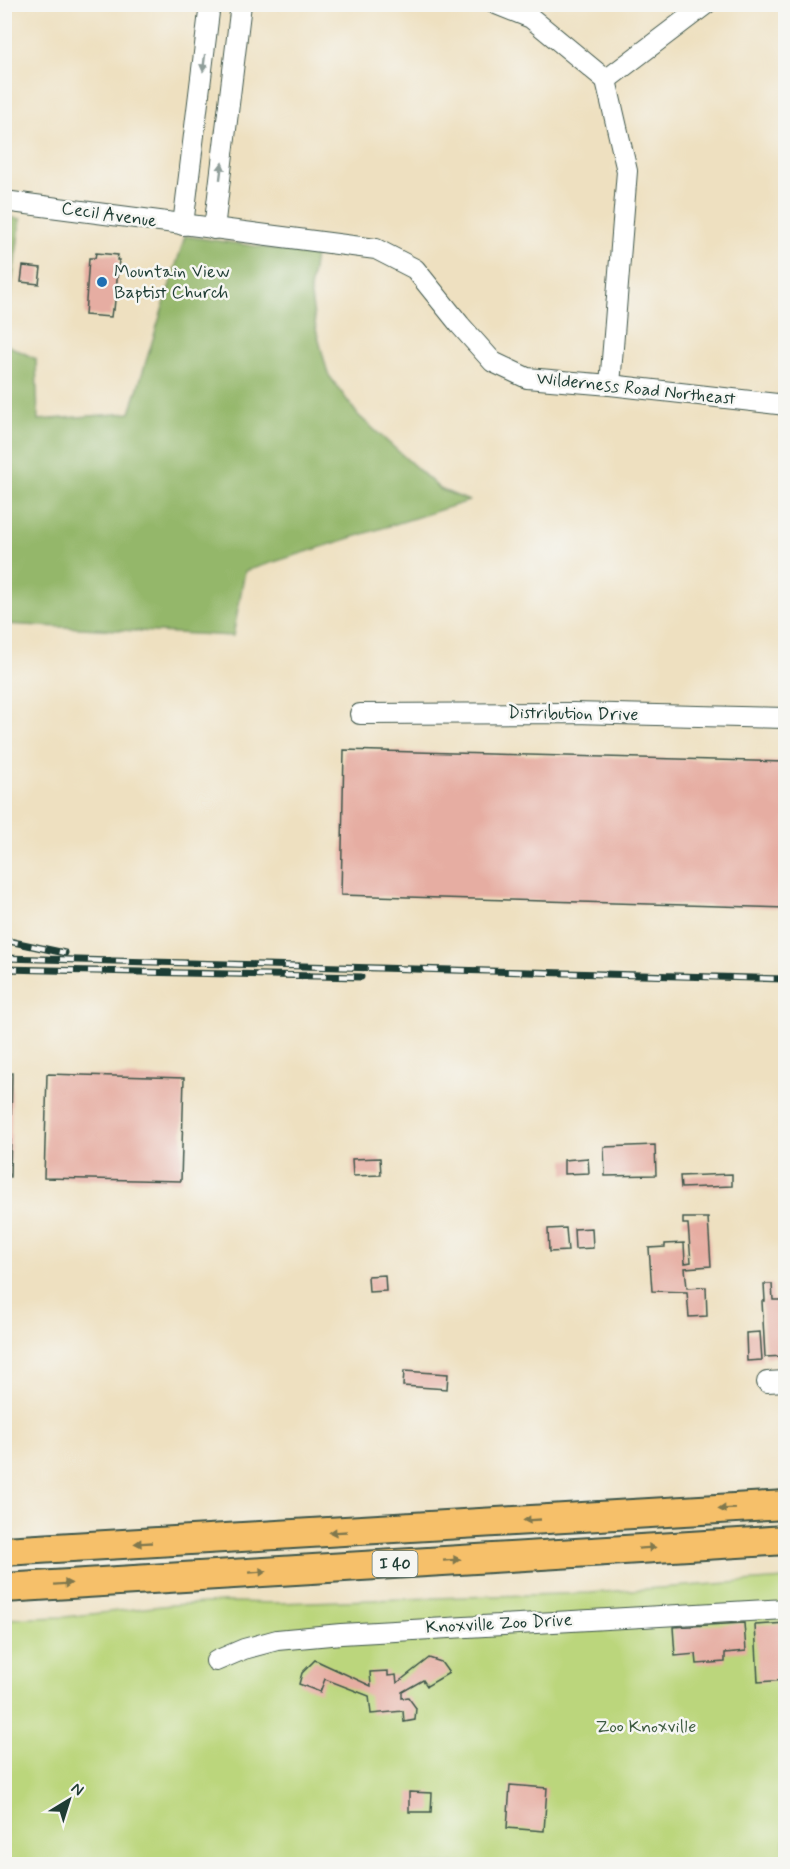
<svg xmlns="http://www.w3.org/2000/svg" width="790" height="1869" viewBox="0 0 790 1869" font-family="Mynerve,sans-serif">
<rect width="100%" height="100%" fill="#f6f6f2"/>
<filter id="ink" filterUnits="userSpaceOnUse"><feTurbulence type="fractalNoise" baseFrequency=".0167" numOctaves="2"/><feDisplacementMap in="SourceGraphic" scale="12" xChannelSelector="R" yChannelSelector="G"/><feConvolveMatrix kernelMatrix="1 2 1 2 8 2 1 2 1" color-interpolation-filters="sRGB"/></filter>
<filter id="wash" filterUnits="userSpaceOnUse"><feTurbulence type="fractalNoise" baseFrequency=".008" numOctaves="4" result="noise"/><feDisplacementMap in="SourceGraphic" scale="24" xChannelSelector="R" yChannelSelector="G"/><feGaussianBlur stdDeviation="1.35" result="paint"/><feColorMatrix in="noise" values="0 0 0 0 0 0 0 0 0 0 0 0 0 0 0 0 0 1.4 0 .05"/><feComposite in="paint" operator="in"/></filter>
<g filter="url(#wash)">
<rect width="100%" height="100%" fill="#eee0c0"/>
<polygon fill="#bbd67b" stroke="#6d8a58" stroke-width="1.5" points="785,1579 785,1864 5,1864 4,1619 65,1617 171,1605 225,1602 280,1603 590,1593"/>
<g fill="#94b76b" stroke="#5a7a50" stroke-width="1.5">
<polygon points="5,217 21,219 5,334 4,217"/>
<polygon points="185,236 315,255 310,290 316,329 328,374 358,415 440,489 469,501 245,571 233,636 5,624 5,344 36,359 38,420 130,413"/>
</g>
<g id="blocks">
<g fill="#e6ada2">
<polygon points="96,253 118,255 117,260 119,260 114,310 112,309 111,317 85,315 89,258 95,258"/>
<polygon points="23,266 41,268 39,284 21,282"/>
<polygon points="344,750 786,762 786,908 341,895"/>
<polygon points="4,1073 12,1073 10,1177 4,1177"/>
<polygon points="47,1074 184,1078 181,1181 44,1178"/>
<polygon points="655,1145 656,1175 605,1176 604,1147"/>
<polygon points="380,1158 381,1175 353,1176 352,1159"/>
<polygon points="588,1158 589,1173 564,1174 564,1160"/>
<polygon points="732,1174 732,1186 681,1188 680,1176"/>
<polygon points="683,1218 708,1218 711,1266 685,1268 687,1288 706,1287 707,1316 689,1317 687,1292 652,1291 649,1248 665,1247 665,1244 684,1243 685,1263 691,1262 688,1224 683,1224"/>
<polygon points="566,1228 568,1251 549,1252 548,1229"/>
<polygon points="592,1228 593,1248 575,1249 574,1229"/>
<polygon points="385,1275 386,1291 369,1292 368,1276"/>
<polygon points="764,1284 772,1284 773,1300 786,1300 786,1356 765,1357 762,1301 765,1301"/>
<polygon points="760,1332 762,1360 747,1361 746,1333"/>
<polygon points="404,1371 448,1374 447,1389 403,1386"/>
<polygon points="744,1623 746,1651 725,1653 725,1662 697,1664 696,1654 675,1656 673,1627"/>
<polygon points="786,1623 786,1680 758,1682 755,1625"/>
<polygon points="429,1658 441,1662 449,1673 427,1686 423,1680 402,1692 402,1698 408,1697 416,1708 415,1720 404,1722 403,1711 371,1714 369,1696 325,1679 320,1692 299,1684 302,1673 315,1660 371,1686 370,1672 388,1671 388,1676 396,1675 397,1683"/>
<polygon points="510,1785 547,1788 544,1831 507,1828"/>
<polygon points="409,1792 432,1793 431,1812 409,1812"/>
</g>
</g>
</g>
<g filter="url(#ink)">
<use href="#blocks" fill-opacity="0" stroke="#3e5549" stroke-width="1.5"/>
<g fill="none" stroke-linecap="round" stroke-linejoin="round">
<g stroke="#3e5549" stroke-width="22">
<g id="minor">
<polyline points="496,4 531,18 606,80"/>
<polyline points="606,80 627,171 610,385"/>
<polyline points="606,80 706,4"/>
<polyline points="4,201 376,249 415,269 460,325 493,362 527,378 610,385 786,405"/>
<polyline points="183,225 210,4"/>
<polyline points="214,229 241,4"/>
<polyline points="360,714 573,713 786,718"/>
<polyline points="767,1382 786,1381"/>
<polyline points="216,1661 244,1649 277,1640 341,1634 786,1609"/>
</g>
</g>
<g stroke="#3e5549" stroke-width="32">
<g id="highway">
<polyline points="4,1551 786,1505"/>
<polyline points="4,1588 786,1540"/>
</g>
</g>
<use href="#minor" stroke="#fff" stroke-width="20"/>
<use href="#highway" stroke="#f6c06b" stroke-width="28"/>
<g stroke="#1f3d34" stroke-width="7">
<g id="rail">
<polyline points="4,940 65,953"/>
<polyline points="4,958 786,979"/>
<polyline points="4,969 361,977"/>
</g>
</g>
<use href="#rail" stroke="#f6f6f2" stroke-width="4.5" stroke-dasharray="14" stroke-linecap="butt"/>
</g>
<defs><path id="oneway-solid" d="M-6-.8H1V-3.2L6.5 0L1 3.2V.8H-6Z" transform="scale(1.5)"/></defs>
<g fill="#8f9e9a">
<use href="#oneway-solid" transform="translate(204 63) rotate(97)"/>
<use href="#oneway-solid" transform="translate(221 171) rotate(-83)"/>
</g>
<g fill="#80784d">
<use href="#oneway-solid" transform="translate(727 1509) rotate(177)"/>
<use href="#oneway-solid" transform="translate(532 1520) rotate(177)"/>
<use href="#oneway-solid" transform="translate(338 1532) rotate(177)"/>
<use href="#oneway-solid" transform="translate(143 1543) rotate(177)"/>
<use href="#oneway-solid" transform="translate(647 1548) rotate(-4)"/>
<use href="#oneway-solid" transform="translate(452 1560) rotate(-4)"/>
<use href="#oneway-solid" transform="translate(258 1572) rotate(-4)"/>
<use href="#oneway-solid" transform="translate(63 1584) rotate(-4)"/>
</g>
</g>
<circle fill="#1f6fb2" stroke="#f6f6f2" stroke-width="2" cx="102" cy="282" r="6"/>
<g text-anchor="middle" dominant-baseline="central" stroke-width="5" stroke-linejoin="round" paint-order="stroke">
<rect fill="#f6f6f2" stroke="#60746d" stroke-width="1.5" x="372.5" y="1551" width="45" height="26" rx="4.5"/>
<g font-size="16" font-weight="bold" fill="#1f3d34">
<text x="395" y="1564">I 40</text>
</g>
<g font-size="18" fill="#1f3d34" stroke="#f6f6f2">
<text transform="translate(109 215) rotate(8)">Cecil Avenue</text>
<text transform="translate(636 389) rotate(6)">Wilderness Road Northeast</text>
<text transform="translate(573 714) rotate(1)">Distribution Drive</text>
<text transform="translate(499 1624) rotate(-3)">Knoxville Zoo Drive</text>
</g>
<g font-size="18" fill="#1f3d34" stroke="#f6f6f2" text-anchor="start">
<text x="114" y="272">Mountain View<tspan x="114" dy="21">Baptist Church</tspan></text>
</g>
<g font-size="18" fill="#3e5c42" stroke="#f6f6f2">
<text x="646" y="1727">Zoo Knoxville</text>
</g>
</g>
<rect width="790" height="1869" fill="none" stroke="#f6f6f2" stroke-width="24"/>
<g transform="translate(69 1800) rotate(38)" stroke="#f6f6f2" stroke-width="4.5" paint-order="stroke">
<path d="M0-4.5L10 22L0 15L-10 22Z" fill="#1f3d34"/>
<text y="-9" font-size="16" font-weight="bold" text-anchor="middle" fill="#1f3d34">N</text>
</g>
</svg>
